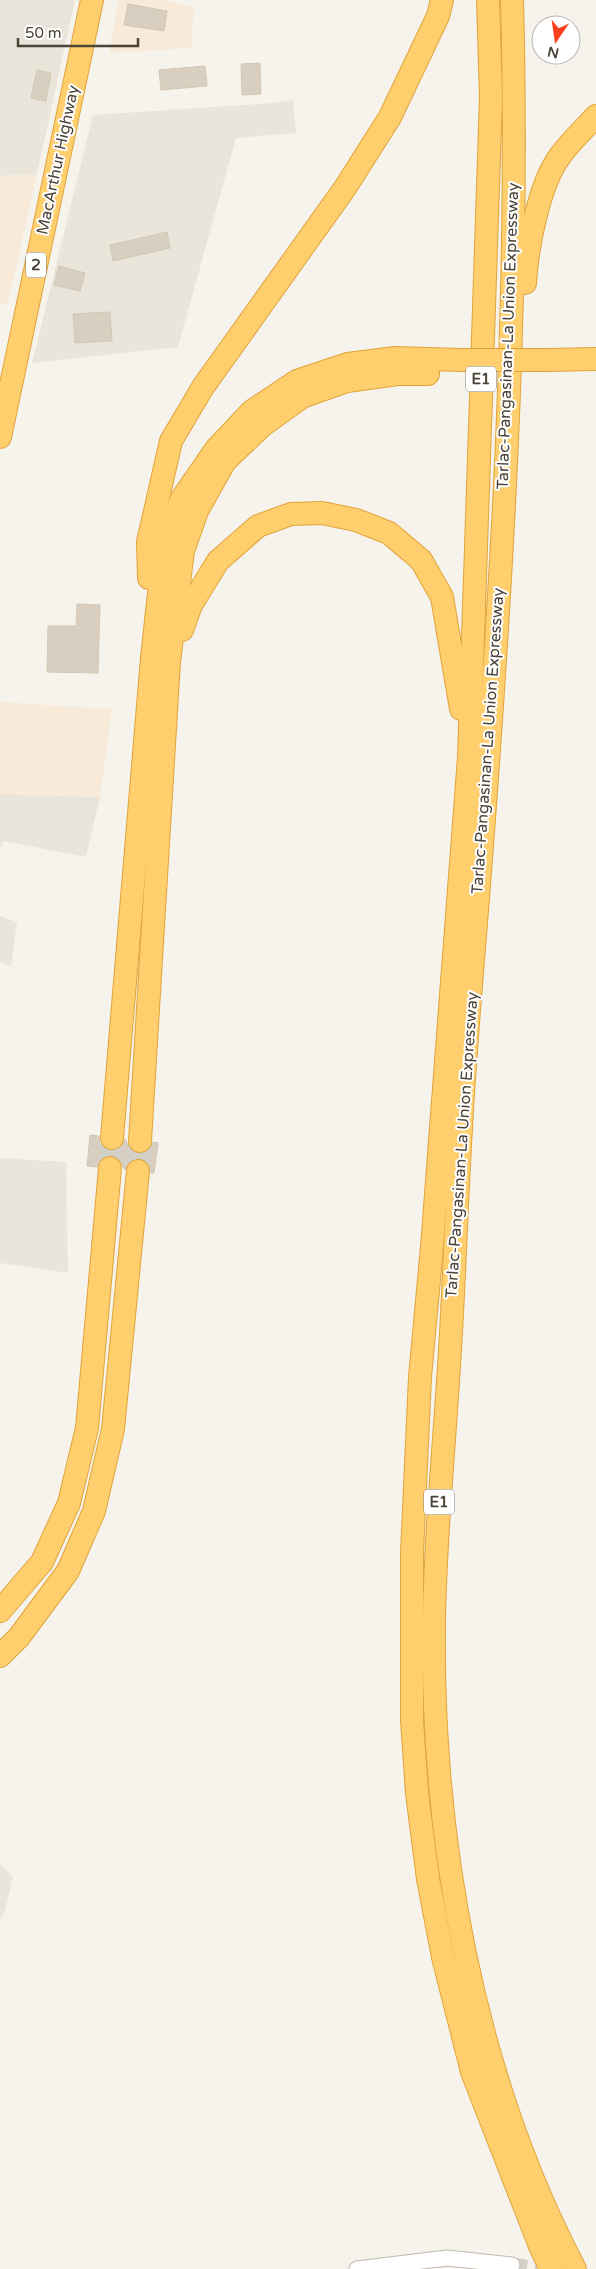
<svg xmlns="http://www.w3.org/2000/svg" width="596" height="2269" viewBox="0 0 596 2269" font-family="'Varela Round',sans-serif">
<rect width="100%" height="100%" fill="#f6f3ec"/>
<g fill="#eae5da">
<polygon points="0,0 75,0 37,174 0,176"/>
<polygon points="293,100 296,133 236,138 178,347 32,363 93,115 273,103"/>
<polygon points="0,794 100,797 86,857 3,841 0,849"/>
<polygon points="0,916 17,922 11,966 0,962"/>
<polygon points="0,1158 66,1162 68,1273 0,1263"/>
<polygon points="0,1864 13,1877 5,1911 0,1920"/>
</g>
<g fill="#f7ead8">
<polygon points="119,0 165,0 194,8 191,48 109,53"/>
<polygon points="37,174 8,303 0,304 0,176"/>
<polygon points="0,702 112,709 100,797 0,794"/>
</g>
<g fill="#d8cfc1" stroke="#d3c7b4">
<polygon points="128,4 167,11 164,31 124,25"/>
<polygon points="260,63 261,94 242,95 241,64"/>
<polygon points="205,66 207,86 161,90 159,70"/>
<polygon points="37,70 51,73 46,101 31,98"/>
<polygon points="167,232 170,248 113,261 110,245"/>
<polygon points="59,266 85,273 80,291 54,285"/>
<polygon points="110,312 112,341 75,343 73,314"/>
<polygon points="77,604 100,605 98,673 47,672 48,626 76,626"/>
<polygon points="90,1135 99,1136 100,1144 110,1151 118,1150 125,1139 132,1152 139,1154 146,1152 153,1142 158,1143 154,1173 151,1173 150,1166 146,1161 140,1158 132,1159 125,1170 118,1158 112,1155 104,1156 97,1167 87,1166"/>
</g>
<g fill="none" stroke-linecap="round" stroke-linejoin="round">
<polyline stroke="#d4d0c8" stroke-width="15" stroke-dasharray="15 8" stroke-linecap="butt" points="512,2265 537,2269"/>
<g stroke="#d4d0c8" stroke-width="22" stroke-dasharray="22 11" stroke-linecap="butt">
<polyline points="110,1168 112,1138"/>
<polyline points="138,1171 140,1141"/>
</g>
<g stroke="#c2bbae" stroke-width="17">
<polyline id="minor" points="357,2269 447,2258 512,2265"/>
</g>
<g stroke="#e0a43c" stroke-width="24">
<g id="highway">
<polyline points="488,0 491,97 469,757 432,1247 420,1377 412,1553 412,1720 417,1793 428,1879 443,1957 472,2072 540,2246 551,2269"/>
<path d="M512,0C520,299 501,600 478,898C472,974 465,1051 461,1128C456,1212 454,1296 448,1381C443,1461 435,1541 434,1622C431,1840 473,2075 575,2269"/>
<path d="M525,283C527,248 539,184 560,156C570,142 584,129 596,116"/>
<polyline points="547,360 596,359"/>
<polyline points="0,437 92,0"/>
<polyline points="149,578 148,542 171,441 203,387 345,188 390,117 438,16 442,0"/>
<polyline points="182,630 191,605 218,561 258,526 291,514 322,513 356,520 389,533 421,560 442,597 461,709"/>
<polyline points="112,1138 152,658 164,546 181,500 216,449 252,411 297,381 348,364 395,358 461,360"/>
<polyline points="140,1141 169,662 183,551 197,511 225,461 263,425 302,397 347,381 397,374 428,374"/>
<polyline points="0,1611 42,1562 69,1503 87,1428 110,1168"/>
<polyline points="0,1656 19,1637 68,1571 94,1511 113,1429 138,1171"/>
</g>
</g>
<use href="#minor" stroke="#fff" stroke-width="15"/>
<use href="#highway" stroke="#ffcf6e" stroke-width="22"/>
<g stroke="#e0a43c" stroke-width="24" stroke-linecap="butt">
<polyline id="highway-bridge" points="461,360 547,360"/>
</g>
<use href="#highway-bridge" stroke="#ffcf6e" stroke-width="22"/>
</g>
<g text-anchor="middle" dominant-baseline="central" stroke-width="4" stroke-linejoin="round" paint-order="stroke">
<g fill="#fff" stroke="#817c74" stroke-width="1">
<rect x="26" y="252.5" width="20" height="25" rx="4"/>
<rect x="466" y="366.5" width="30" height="25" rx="4"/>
<rect x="424" y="1489.5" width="30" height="25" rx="4"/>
</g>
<g font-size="15" font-weight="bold" fill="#4b4439">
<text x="36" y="265">2</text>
<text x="481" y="379">E1</text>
<text x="439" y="1502">E1</text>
</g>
<g font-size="16" fill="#4b4439" stroke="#fff">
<text transform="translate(58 160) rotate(-78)">MacArthur Highway</text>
<text transform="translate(508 336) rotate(-88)">Tarlac-Pangasinan-La Union Expressway</text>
<text transform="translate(488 741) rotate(-86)">Tarlac-Pangasinan-La Union Expressway</text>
<text transform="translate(462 1145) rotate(-86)">Tarlac-Pangasinan-La Union Expressway</text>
</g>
</g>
<g transform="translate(556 40) rotate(193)"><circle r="24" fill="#ffffff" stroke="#b7b4b0"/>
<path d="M0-4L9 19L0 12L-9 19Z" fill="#fc3f1d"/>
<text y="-8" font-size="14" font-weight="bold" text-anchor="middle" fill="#4b4439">N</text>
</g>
<path d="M18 38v8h120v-8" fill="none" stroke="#4b4439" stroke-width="2.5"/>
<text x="25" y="38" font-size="15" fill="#4b4439" stroke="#ffffff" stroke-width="4" paint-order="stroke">50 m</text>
</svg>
